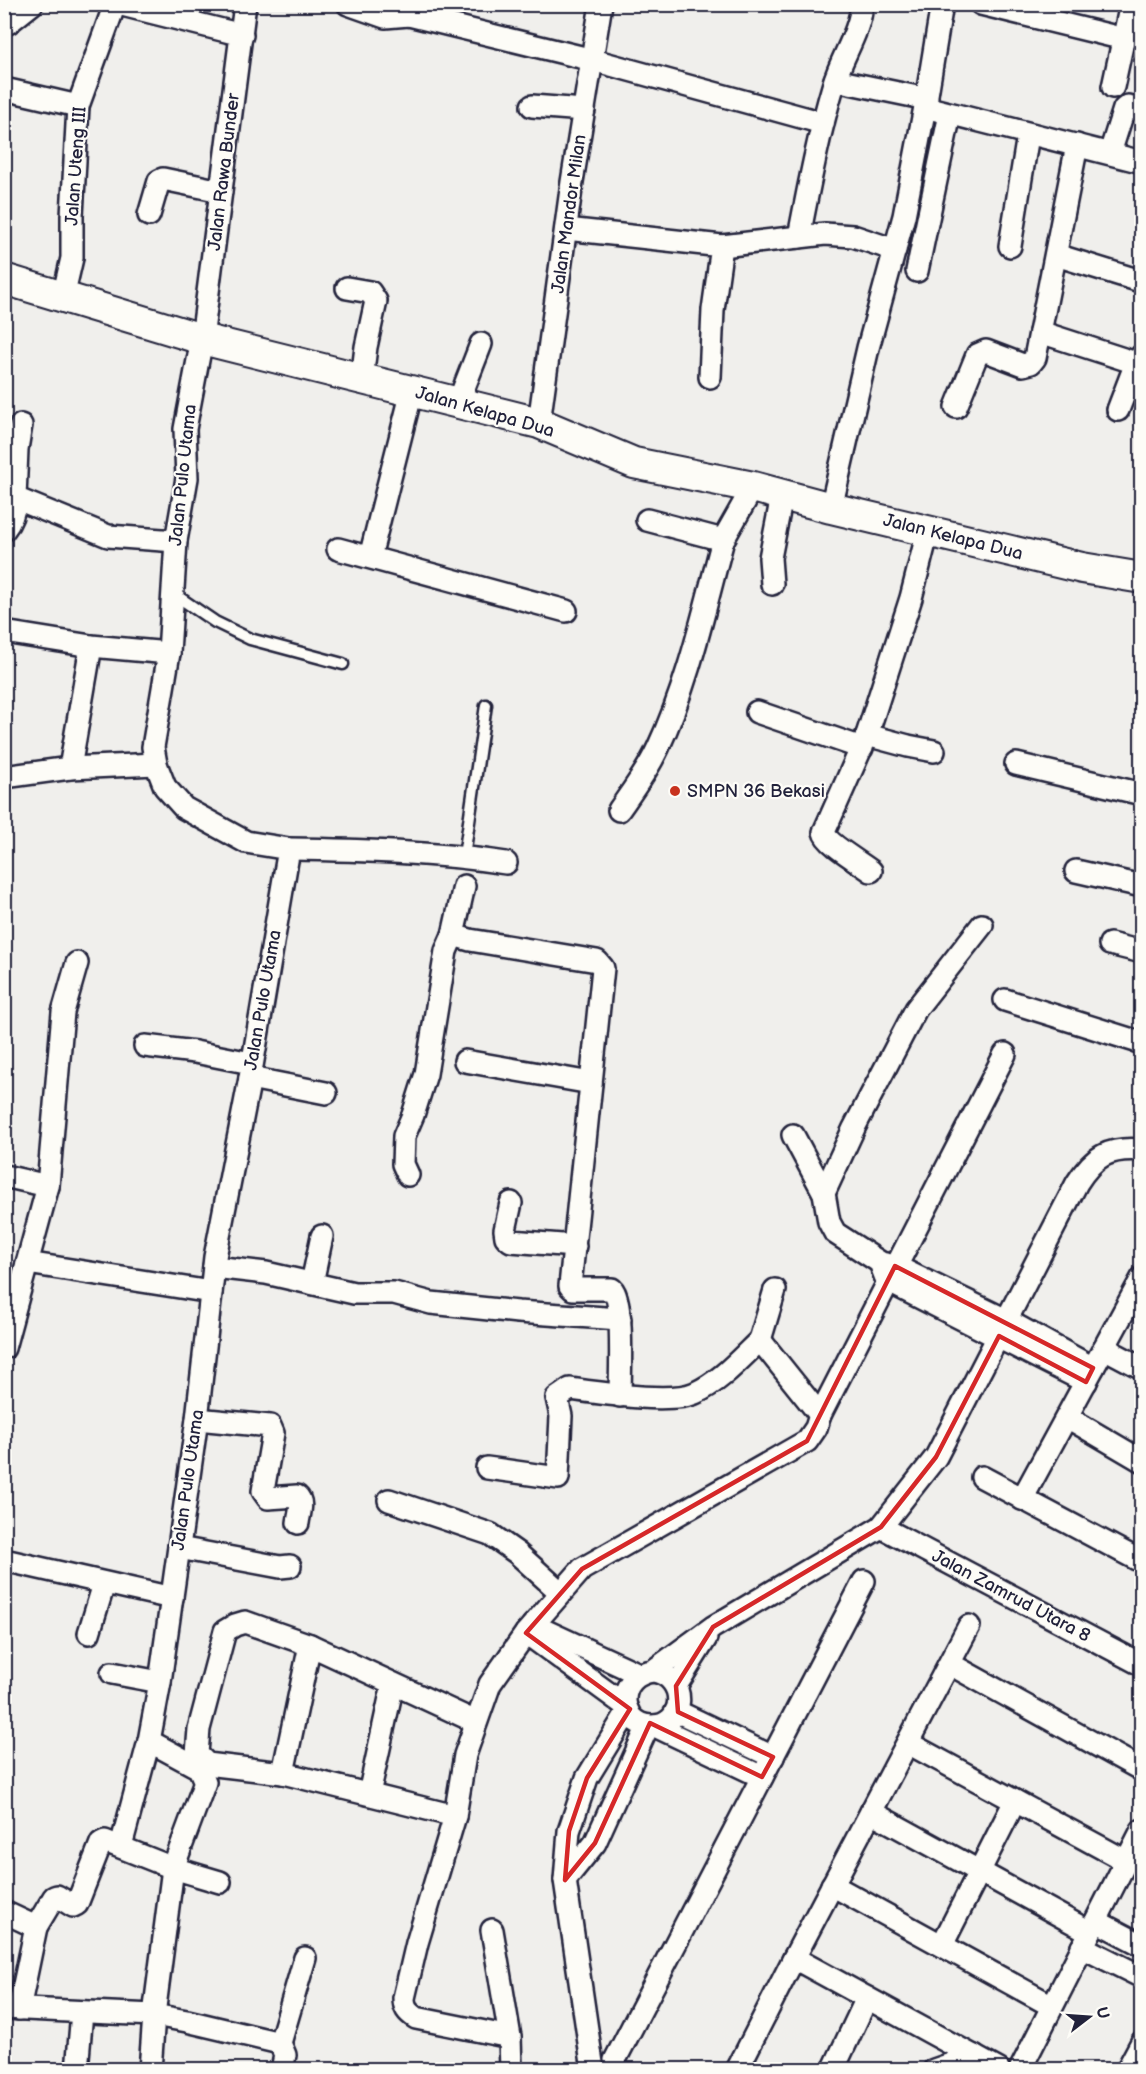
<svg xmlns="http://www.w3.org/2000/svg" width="1146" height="2074" viewBox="0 0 1146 2074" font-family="'Balsamiq Sans',sans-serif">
<rect width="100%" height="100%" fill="#f0efec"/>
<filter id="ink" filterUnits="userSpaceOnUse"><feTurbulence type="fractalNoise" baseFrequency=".0167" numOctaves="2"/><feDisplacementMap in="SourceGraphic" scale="12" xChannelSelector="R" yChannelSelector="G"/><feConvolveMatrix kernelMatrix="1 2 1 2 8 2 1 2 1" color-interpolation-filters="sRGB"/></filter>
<g filter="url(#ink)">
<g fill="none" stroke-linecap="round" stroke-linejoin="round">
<g stroke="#22223b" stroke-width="15">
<g id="service">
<polyline points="174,594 215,622 250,639 343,664"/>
<polyline points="464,856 486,705"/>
</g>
</g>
<g stroke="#22223b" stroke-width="26">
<g id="minor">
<polyline points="118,4 242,35"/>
<polyline points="348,4 385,17 409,15 417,4"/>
<polyline points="981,4 1112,36"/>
<polyline points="409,15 593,60 823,123"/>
<polyline points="8,23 32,4"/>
<polyline points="835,80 927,99"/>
<polyline points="1113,87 1131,4"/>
<polyline points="4,89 78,106"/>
<polyline points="532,106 584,110"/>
<polyline points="925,107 1142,162"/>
<polyline points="1110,153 1124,109 1128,106 1142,112"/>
<polyline points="149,215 159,181 163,179 221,191"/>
<polyline points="566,229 722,246 713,310 710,377"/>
<path d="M799,237C809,185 819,133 834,83C842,56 860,32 862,4"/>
<polyline points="722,246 825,234 853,236 895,250"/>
<polyline points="1010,246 1028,135"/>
<polyline points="1056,255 1137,280"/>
<polyline points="917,271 950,114"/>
<polyline points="347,288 370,292 376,301 366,347 362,379"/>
<polyline points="63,297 72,258 72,216 78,106 115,4"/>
<polyline points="1040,332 1136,363 1142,355"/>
<polyline points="458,403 481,344"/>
<polyline points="956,407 977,355 986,351 1023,365 1031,363 1035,358 1077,145"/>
<polyline points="1118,410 1136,363"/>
<polyline points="539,423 572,182 601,4"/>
<polyline points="21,425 17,449 15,498 108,536 176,541"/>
<polyline points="831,508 868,348 904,216 925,107 942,4"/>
<polyline points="647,520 723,540 753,487"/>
<path d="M4,530C12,520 15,511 15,498"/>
<polyline points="338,549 566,611"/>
<polyline points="370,557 412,391"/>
<polyline points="772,584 770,558 782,496"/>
<polyline points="4,632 91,646 169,653"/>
<polyline points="757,712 862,748"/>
<polyline points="867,735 908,746 934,751"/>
<polyline points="1016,764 1142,794"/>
<polyline points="70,768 91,646"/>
<polyline points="4,777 70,768 156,764"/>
<path d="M619,810C633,790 648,770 658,748C689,682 704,610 723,540"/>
<path d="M289,849C362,850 434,852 506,863"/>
<path d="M871,871C861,863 826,843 824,832L867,735L911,598L928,531"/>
<polyline points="1076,871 1142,886"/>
<path d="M464,886L453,935L470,940L597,961L603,968L570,1286L573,1289H612C624,1300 620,1376 620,1396"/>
<polyline points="1110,944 1142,952"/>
<polyline points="1005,1000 1142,1043"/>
<polyline points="145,1046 195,1052 251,1063"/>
<polyline points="465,1061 591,1083"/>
<polyline points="250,1078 326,1093"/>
<polyline points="793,1135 824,1193 829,1222 835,1233 881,1263 895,1266 1006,1320 1093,1368"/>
<polyline points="408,1175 403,1164 404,1136 413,1115 426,1074 446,951 453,935"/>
<polyline points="4,1176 48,1186"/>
<polyline points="824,1193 854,1128 916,1009 982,925"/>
<polyline points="511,1203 505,1230 506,1237 511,1241 575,1246"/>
<polyline points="27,1263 211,1292"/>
<polyline points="214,1267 266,1273 354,1293 394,1293 431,1303 518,1312 620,1319"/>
<polyline points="882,1268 887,1281 1086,1382"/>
<polyline points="312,1283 322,1236"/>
<polyline points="760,1340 775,1290"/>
<polyline points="4,1348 48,1186 63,1012 77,963"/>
<polyline points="1104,1348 1142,1368"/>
<polyline points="1067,1417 1142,1461"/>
<path d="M197,1419L270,1426L273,1433L263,1491L268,1498L297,1496C304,1502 299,1514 298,1523"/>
<path d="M487,1468L558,1478L561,1416L557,1398L570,1389C598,1393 671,1404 695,1393C720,1382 740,1359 760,1340L820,1415"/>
<polyline points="982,1477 1142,1562"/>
<polyline points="1022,1499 1142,1278"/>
<polyline points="389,1500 490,1534 517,1553 560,1592"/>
<polyline points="881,1527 1142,1665"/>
<polyline points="179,1548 280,1567 290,1566"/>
<polyline points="4,1560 172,1598"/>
<polyline points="533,1625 639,1674"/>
<polyline points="89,1633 104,1584"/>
<polyline points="526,1633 626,1706"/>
<polyline points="950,1664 1142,1770"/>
<path d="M653,1671C689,1677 686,1727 651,1726C616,1724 616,1675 653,1671L713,1627L881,1527L936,1457L1077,1183C1094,1156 1109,1147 1142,1150"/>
<polyline points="112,1673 160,1682"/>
<polyline points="676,1686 706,1638"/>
<polyline points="676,1711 773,1757"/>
<polyline points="655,1726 762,1777"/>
<polyline points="149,1741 160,1682 197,1419 215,1257 250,1078 289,849 246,842 184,808 165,787 156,764 153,747 169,653 176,541 187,478 185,429 202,339 245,4"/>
<polyline points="908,1743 1126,1861"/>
<polyline points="283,1773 310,1645"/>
<polyline points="369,1794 393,1684"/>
<polyline points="871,1812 1090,1932"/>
<polyline points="455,1816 283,1773 207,1764 197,1754 199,1729 225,1631 235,1625 245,1622 310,1645 476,1722"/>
<polyline points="121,1846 149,1741 199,1768 205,1782 173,1868 154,2015 150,2070"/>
<polyline points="565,1880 595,1843 648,1726"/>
<polyline points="832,1885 1052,2006"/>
<polyline points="4,1912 36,1927 19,2009"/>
<polyline points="1096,1921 1142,1945"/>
<polyline points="36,1927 54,1897 57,1896 73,1906 77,1904 101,1843 105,1841 173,1868 220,1882"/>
<polyline points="492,1930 510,2037"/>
<polyline points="942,1945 1015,1801"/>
<polyline points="1082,1947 1142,1977"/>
<polyline points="794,1958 999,2070"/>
<polyline points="4,2008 154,2015 187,2021 280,2043 285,2055 282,2070"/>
<polyline points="280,2043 305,1958"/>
<polyline points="615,2060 864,1581"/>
<polyline points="77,2070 82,2012"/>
<path d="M511,2070L510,2037L416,2018C407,2012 404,2008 404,1998L417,1943L455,1816L465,1755L490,1684L526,1633L582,1569L807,1441L816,1428L820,1415L1005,1054"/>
<polyline points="593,2070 565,1880 569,1831 587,1778 628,1711"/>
<polyline points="737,2070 794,1958 969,1626"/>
<polyline points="833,2070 867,1998"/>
<polyline points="934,2070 974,2056"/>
<polyline points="1020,2070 1142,1830"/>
<polyline points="1127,2070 1142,2042"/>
</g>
</g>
<g stroke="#22223b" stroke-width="34">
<polyline id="secondary" points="4,279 202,339 539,423 634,463 753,487 831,508 1082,568 1142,578"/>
</g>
<use href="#service" stroke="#fdfcf7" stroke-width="10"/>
<use href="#minor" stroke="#fdfcf7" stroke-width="21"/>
<use href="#secondary" stroke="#fdfcf7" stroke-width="30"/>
</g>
</g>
<path fill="none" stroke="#d62828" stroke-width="4.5" stroke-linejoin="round" d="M895,1266L1093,1368L1086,1382L999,1336L936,1457L881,1527L713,1627L676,1686L678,1712L773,1757L762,1777L650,1723L595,1843L565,1880L569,1831L587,1778L630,1709L526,1633L582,1569L807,1441Z"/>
<circle fill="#c8321e" stroke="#fdfcf7" stroke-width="2" cx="675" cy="791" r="6"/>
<g text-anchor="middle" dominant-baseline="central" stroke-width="4.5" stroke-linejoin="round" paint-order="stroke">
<g font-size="18" fill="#22223b" stroke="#fdfcf7">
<text transform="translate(76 166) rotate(-86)">Jalan Uteng III</text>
<text transform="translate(224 172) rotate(-83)">Jalan Rawa Bunder</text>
<text transform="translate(569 214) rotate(-82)">Jalan Mandor Milan</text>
<text transform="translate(485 412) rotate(16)">Jalan Kelapa Dua</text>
<text transform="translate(183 475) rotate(-84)">Jalan Pulo Utama</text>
<text transform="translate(953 537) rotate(14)">Jalan Kelapa Dua</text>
<text transform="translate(263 1000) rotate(-80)">Jalan Pulo Utama</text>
<text transform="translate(188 1480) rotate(-82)">Jalan Pulo Utama</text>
<text transform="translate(1011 1596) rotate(28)">Jalan Zamrud Utara 8</text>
</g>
<g font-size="18" fill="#22223b" stroke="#fdfcf7" text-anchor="start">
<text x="687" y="791">SMPN 36 Bekasi</text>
</g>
</g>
<rect width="1146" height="2074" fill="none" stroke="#fdfcf7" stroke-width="24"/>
<rect x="12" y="12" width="1122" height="2050" fill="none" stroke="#22223b" stroke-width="2" filter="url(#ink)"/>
<g transform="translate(1089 2017) rotate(73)" stroke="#fdfcf7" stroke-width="4.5" paint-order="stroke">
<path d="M0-4.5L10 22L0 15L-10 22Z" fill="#22223b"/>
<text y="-9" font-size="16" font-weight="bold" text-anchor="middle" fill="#22223b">U</text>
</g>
</svg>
